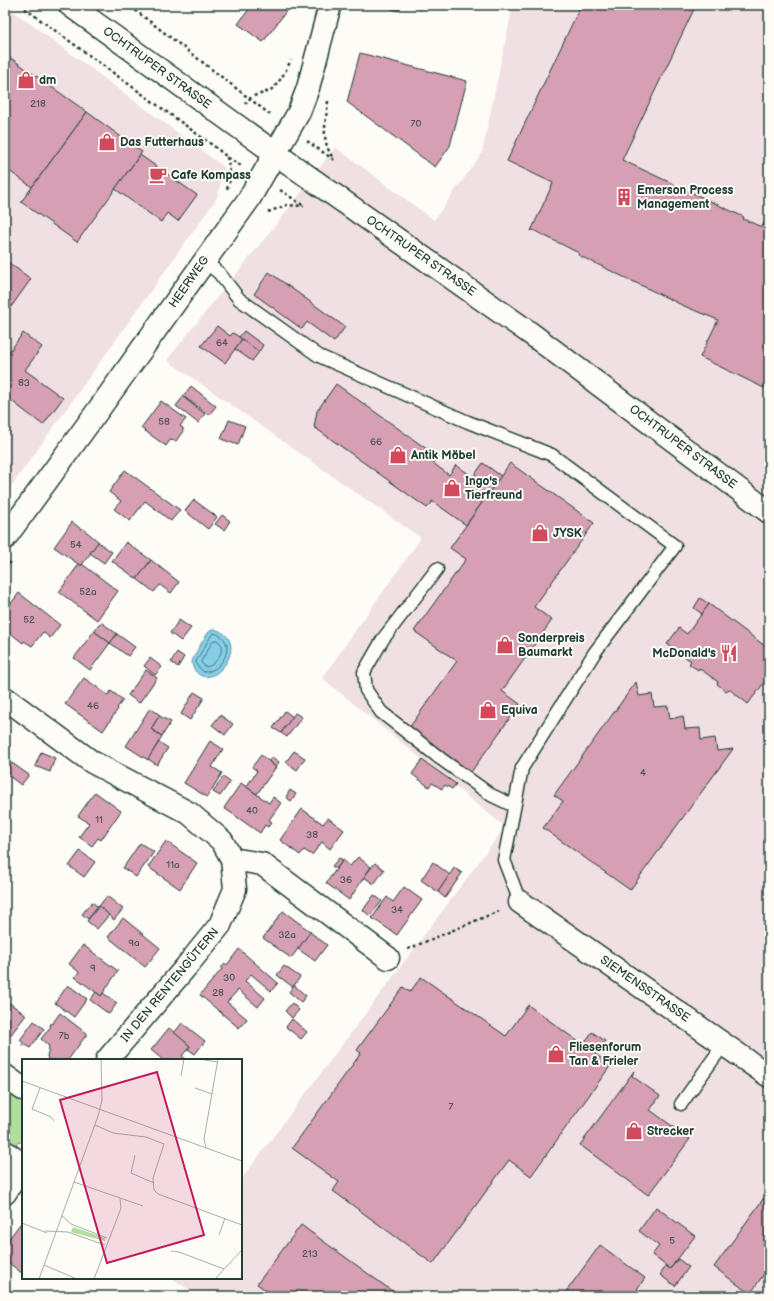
<svg xmlns="http://www.w3.org/2000/svg" width="774" height="1301" viewBox="0 0 774 1301" font-family="'Balsamiq Sans',sans-serif">
<rect width="100%" height="100%" fill="#fdfcf7"/>
<filter id="ink" filterUnits="userSpaceOnUse"><feTurbulence type="fractalNoise" baseFrequency=".025" numOctaves="2"/><feDisplacementMap in="SourceGraphic" scale="8" xChannelSelector="R" yChannelSelector="G"/><feConvolveMatrix kernelMatrix="1 2 1 2 8 2 1 2 1" color-interpolation-filters="sRGB"/></filter>
<g filter="url(#ink)">
<g fill="#f1e0e3">
<polygon points="5,5 224,167 217,198 5,495"/>
<polygon points="513,5 769,5 769,1296 198,1296 172,1278 241,1278 241,1180 505,827 322,678 421,538 167,360 294,202 335,147 434,220 482,153"/>
</g>
<polygon fill="#b1de9c" stroke="#688e68" points="5,1087 23,1100 23,1141 15,1144 5,1140"/>
<path fill="#86cee7" stroke="#5d949f" d="M214,629C250,639 220,683 202,676C196,674 192,667 192,662C193,657 205,636 209,632C210,631 212,630 214,629Z"/>
<g fill="none" stroke-linecap="round" stroke-linejoin="round">
<g stroke="#48777c" stroke-width="1">
<path d="M214,633C240,640 222,673 204,672L197,666L196,661L211,636Z"/>
<path d="M214,640H217L222,645C223,654 214,667 205,667L201,662Z"/>
</g>
</g>
<g fill="#d69fb3" stroke="#1f3d34">
<polygon points="252,5 291,5 263,42 238,24"/>
<polygon points="379,5 401,5 399,11"/>
<polygon points="407,5 422,5 421,9"/>
<polygon points="581,5 696,5 622,160 744,217 743,219 762,227 769,212 769,377 764,388 700,357 718,320 684,306 578,255 579,253 533,230 531,231 553,183 507,161"/>
<polygon points="360,53 467,81 450,146 435,167 347,102"/>
<polygon points="5,54 87,112 32,187 5,168"/>
<polygon points="87,112 142,152 77,242 21,202"/>
<polygon points="140,155 197,195 178,221 167,213 161,222 115,189"/>
<polygon points="5,260 31,279 11,307 5,302"/>
<polygon points="269,272 345,327 334,342 307,322 302,329 254,294"/>
<polygon points="217,326 230,336 233,333 242,339 225,363 201,346"/>
<polygon points="244,331 263,345 259,352 239,337"/>
<polygon points="23,333 42,347 25,370 63,398 43,425 5,396 5,358"/>
<polygon points="242,339 259,352 252,361 235,349"/>
<polygon points="336,384 438,457 433,463 449,475 456,465 473,477 483,463 501,476 466,525 432,501 432,503 427,508 314,427 317,411"/>
<polygon points="191,386 216,406 209,415 183,396"/>
<polygon points="183,397 205,414 198,423 176,406"/>
<polygon points="161,401 186,419 180,426 183,428 183,431 176,441 170,440 166,446 141,428"/>
<polygon points="229,420 245,426 238,445 221,439"/>
<polygon points="510,463 594,523 534,607 552,620 502,691 520,704 471,772 409,728 457,661 414,631 466,559 450,548"/>
<polygon points="125,470 180,510 171,521 145,501 130,521 114,509 121,501 109,492"/>
<polygon points="194,500 217,517 208,529 185,511"/>
<polygon points="222,515 230,521 224,530 215,524"/>
<polygon points="72,522 81,529 82,528 99,542 81,566 54,547"/>
<polygon points="98,542 112,552 104,563 90,553"/>
<polygon points="126,542 151,560 137,579 112,561"/>
<polygon points="151,560 179,582 171,593 160,585 154,592 137,579"/>
<polygon points="79,564 81,566 82,564 118,591 97,620 59,592"/>
<polygon points="19,593 60,625 50,638 43,632 32,646 24,641 23,643 5,629 5,611"/>
<polygon points="700,598 709,604 702,614 694,608"/>
<polygon points="709,604 769,649 769,676 748,704 729,689 726,691 717,684 718,682 699,668 698,670 689,664 691,661 667,644 679,628 687,634"/>
<polygon points="179,620 191,628 181,641 170,633"/>
<polygon points="101,622 117,634 110,643 94,631"/>
<polygon points="94,631 110,643 90,670 74,658"/>
<polygon points="117,634 135,647 128,656 110,643"/>
<polygon points="177,652 184,657 178,667 171,662"/>
<polygon points="150,658 162,667 155,675 144,666"/>
<polygon points="146,670 157,678 139,703 128,695"/>
<polygon points="84,678 108,695 111,691 123,700 117,708 118,709 103,731 65,704"/>
<polygon points="636,682 639,696 652,694 654,707 668,706 670,719 683,716 685,729 700,728 701,740 715,738 717,751 733,749 630,890 543,828 563,801 554,795"/>
<polygon points="194,692 204,698 190,720 181,714"/>
<polygon points="150,708 160,715 151,729 162,736 148,760 126,746"/>
<polygon points="285,711 293,717 281,733 273,728"/>
<polygon points="295,713 302,717 287,737 281,733"/>
<polygon points="220,715 233,724 225,735 212,725"/>
<polygon points="159,716 171,722 162,736 151,729"/>
<polygon points="210,741 223,749 212,767 222,773 207,797 184,783"/>
<polygon points="159,742 168,748 157,765 148,759"/>
<polygon points="294,751 305,758 297,770 286,762"/>
<polygon points="41,752 55,758 50,772 35,766"/>
<polygon points="261,755 276,767 257,794 246,787 257,771 252,767"/>
<polygon points="272,757 279,762 276,767 269,761"/>
<polygon points="422,760 456,784 452,789 445,785 442,789 432,783 429,787 412,774"/>
<polygon points="12,763 29,775 21,785 5,773"/>
<polygon points="223,777 230,782 220,796 213,792"/>
<polygon points="241,783 269,803 273,797 281,803 269,820 272,822 268,827 265,825 260,833 224,808"/>
<polygon points="290,790 296,794 291,801 286,797"/>
<polygon points="95,792 121,811 101,840 98,838 92,846 79,837 89,823 78,816"/>
<polygon points="302,809 323,824 328,818 344,830 330,849 322,842 312,855 304,850 300,855 280,840"/>
<polygon points="166,841 197,863 180,889 148,867"/>
<polygon points="140,843 154,852 136,877 123,868"/>
<polygon points="80,851 95,862 84,877 69,866"/>
<polygon points="358,857 371,867 349,900 326,883 343,860 350,866"/>
<polygon points="339,858 343,860 336,869 332,866"/>
<polygon points="433,862 450,875 438,892 421,880"/>
<polygon points="375,863 384,870 374,884 364,877"/>
<polygon points="454,868 462,873 445,898 438,892"/>
<polygon points="404,887 422,900 397,935 372,918 387,897 393,902"/>
<polygon points="374,895 382,901 370,916 363,910"/>
<polygon points="107,896 123,909 114,920 99,906"/>
<polygon points="92,902 98,907 88,919 82,914"/>
<polygon points="99,906 109,915 97,929 87,921"/>
<polygon points="283,911 311,932 291,958 263,938"/>
<polygon points="123,918 160,948 145,967 108,937"/>
<polygon points="310,932 327,945 315,961 298,949"/>
<polygon points="83,945 118,971 101,996 75,977 79,972 69,964"/>
<polygon points="239,949 278,983 271,991 251,974 245,981 265,998 258,1007 238,990 227,1002 247,1019 239,1028 200,995 222,969 221,968 225,964 227,965"/>
<polygon points="284,966 300,977 293,987 277,975"/>
<polygon points="421,977 506,1036 528,1005 583,1045 592,1032 605,1041 595,1054 611,1065 531,1176 509,1160 433,1264 333,1191 339,1182 292,1148 361,1053 357,1050 403,987 410,992"/>
<polygon points="68,985 87,999 74,1017 55,1003"/>
<polygon points="294,985 306,996 301,1002 289,992"/>
<polygon points="96,992 101,996 103,993 117,1003 109,1014 90,1000"/>
<polygon points="5,1000 26,1015 6,1041 5,1041"/>
<polygon points="292,1003 299,1010 292,1018 285,1011"/>
<polygon points="60,1013 87,1034 68,1060 48,1060 47,1056 49,1048 48,1045 41,1039 51,1026 50,1026 51,1023 52,1024"/>
<polygon points="292,1019 307,1032 301,1039 286,1027"/>
<polygon points="34,1021 44,1029 30,1048 26,1045 23,1046 23,1043 20,1040"/>
<polygon points="182,1023 205,1041 195,1054 188,1049 190,1046 174,1033"/>
<polygon points="169,1028 190,1046 182,1056 187,1060 163,1060 151,1050"/>
<polygon points="634,1071 632,1076 660,1096 650,1110 690,1139 648,1195 580,1145"/>
<polygon points="769,1192 769,1204 763,1199"/>
<polygon points="763,1199 769,1204 769,1267 750,1294 714,1267"/>
<polygon points="656,1207 695,1236 670,1269 652,1255 659,1246 639,1231"/>
<polygon points="20,1224 23,1226 23,1274 9,1263 5,1269 5,1244"/>
<polygon points="301,1225 399,1296 274,1296 257,1284"/>
<polygon points="600,1245 645,1278 637,1289 647,1296 563,1296"/>
<polygon points="678,1259 689,1267 675,1286 660,1275 666,1266 670,1269"/>
<polygon points="5,1288 16,1296 5,1296"/>
</g>
<g fill="none" stroke-linecap="round" stroke-linejoin="round">
<g stroke="#1f3d34" stroke-width="15">
<g id="lane">
<polyline points="204,261 219,273 239,299 319,356 468,422 552,455 675,546 595,652 522,768 504,860 520,902"/>
<polyline points="437,569 383,639 364,672 366,690 381,712 441,759 491,795 514,806"/>
<polyline points="681,1104 724,1044"/>
</g>
</g>
<g stroke="#1f3d34" stroke-width="25">
<g id="street">
<polyline points="5,698 92,762 189,813 222,841 232,859 262,864 388,958"/>
<polyline points="520,902 769,1076"/>
<polyline points="107,1060 186,967 220,925 235,889 232,859"/>
<polyline points="5,1076 23,1089"/>
<polyline points="5,1152 23,1165"/>
<polyline points="5,1193 23,1165"/>
</g>
</g>
<g stroke="#1f3d34" stroke-width="25">
<g id="secondary">
<polyline points="70,5 276,154 530,333 769,512"/>
<polyline points="5,538 99,409 249,199 299,112 308,88 330,5"/>
</g>
</g>
<g stroke="#1f3d34" stroke-width="2.5" stroke-dasharray="3 3" stroke-linecap="butt">
<polyline points="20,5 215,147 227,157 243,167"/>
<polyline points="124,5 135,10 272,116"/>
<polyline points="5,31 6,31"/>
<path d="M328,101C326,123 320,139 333,158"/>
<path d="M245,104C252,93 259,96 269,91C279,85 286,70 291,60"/>
<polyline points="307,141 334,160"/>
<polyline points="227,157 231,176 227,189"/>
<polyline points="280,190 304,206"/>
<polyline points="268,212 287,205 304,206"/>
<polyline points="5,569 12,560"/>
<polyline points="408,949 499,911"/>
</g>
<use href="#lane" stroke="#fdfcf7" stroke-width="12"/>
<use href="#street" stroke="#fdfcf7" stroke-width="22"/>
<use href="#secondary" stroke="#fdfcf7" stroke-width="22"/>
</g>
</g>
<defs>
<g id="shop-bare" transform="scale(1.38)"><path d="M-5-2.5h2.3a2.7 3.5 0 0 1 5.4 0H5L5.5 6h-11ZM-1.5-2.5h3a1.5 2.3 0 0 0-3 0Z" fill="#d1495b" stroke="#fdfcf7" stroke-width="2.5" paint-order="stroke"/></g>
<g id="cafe-bare" transform="scale(1.38)"><path d="M-5.5-4.5H6V0H3Q3 3.5 0 3.5H-2.5Q-5.5 3.5-5.5 0ZM3-3.2v2h1.7v-2ZM-6 4.5H4V6H-6Z" fill="#d1495b" stroke="#fdfcf7" stroke-width="2.5" paint-order="stroke"/></g>
<g id="building-bare" transform="scale(1.38)"><path d="M-4-6H4V6H1V3H-1V6H-4ZM-2.5-4.3h1.7v1.8h-1.7ZM.8-4.3h1.7v1.8H.8ZM-2.5-1h1.7V.8h-1.7ZM.8-1h1.7V.8H.8Z" fill="#d1495b" stroke="#fdfcf7" stroke-width="2.5" paint-order="stroke"/></g>
<g id="restaurant-bare" transform="scale(1.38)"><path d="M-5-6h1v4h1v-4h1v4h1v-4h1v5L-1.5 .5V6h-2V.5L-5-1ZM5-6V6H3V1.5H1.5Q1.5-4 5-6Z" fill="#d1495b" stroke="#fdfcf7" stroke-width="2.5" paint-order="stroke"/></g>
</defs>
<g fill-rule="evenodd">
<use href="#shop-bare" x="26" y="80"/>
<use href="#shop-bare" x="107" y="142"/>
<use href="#cafe-bare" x="158" y="175"/>
<use href="#building-bare" x="624" y="197"/>
<use href="#shop-bare" x="398" y="455"/>
<use href="#shop-bare" x="452" y="488"/>
<use href="#shop-bare" x="540" y="533"/>
<use href="#shop-bare" x="505" y="645"/>
<use href="#restaurant-bare" x="729" y="653"/>
<use href="#shop-bare" x="488" y="710"/>
<use href="#shop-bare" x="556" y="1054"/>
<use href="#shop-bare" x="634" y="1131"/>
</g>
<g text-anchor="middle" dominant-baseline="central" stroke-width="4" stroke-linejoin="round" paint-order="stroke">
<g font-size="10" fill="#4d5654">
<text x="38" y="104">218</text>
<text x="416" y="124">70</text>
<text x="222" y="343">64</text>
<text x="24" y="383">83</text>
<text x="164" y="422">58</text>
<text x="376" y="442">66</text>
<text x="76" y="545">54</text>
<text x="88" y="592">52a</text>
<text x="29" y="620">52</text>
<text x="93" y="706">46</text>
<text x="643" y="773">4</text>
<text x="252" y="811">40</text>
<text x="99" y="820">11</text>
<text x="312" y="835">38</text>
<text x="173" y="865">11a</text>
<text x="346" y="880">36</text>
<text x="397" y="910">34</text>
<text x="287" y="935">32a</text>
<text x="134" y="943">9a</text>
<text x="93" y="968">9</text>
<text x="229" y="978">30</text>
<text x="218" y="993">28</text>
<text x="64" y="1036">7b</text>
<text x="451" y="1107">7</text>
<text x="672" y="1241">5</text>
<text x="310" y="1254">213</text>
</g>
<g font-size="12" fill="#1f3d34" stroke="#fdfcf7">
<text transform="translate(157 68) rotate(36)">OCHTRUPER STRASSE</text>
<text transform="translate(421 256) rotate(35)">OCHTRUPER STRASSE</text>
<text transform="translate(189 282) rotate(-55)">HEERWEG</text>
<text transform="translate(683 447) rotate(37)">OCHTRUPER STRASSE</text>
<text transform="translate(170 985) rotate(-50)">IN DEN RENTENGÜTERN</text>
<text transform="translate(645 989) rotate(35)">SIEMENSSTRASSE</text>
</g>
<g font-size="12" font-weight="bold" fill="#1f3d34" stroke="#fdfcf7" text-anchor="start">
<text x="39" y="80">dm</text>
<text x="120" y="142">Das Futterhaus</text>
<text x="171" y="175">Cafe Kompass</text>
<text x="637" y="190">Emerson Process<tspan x="637" dy="14">Management</tspan></text>
<text x="411" y="455">Antik Möbel</text>
<text x="465" y="481">Ingo's<tspan x="465" dy="14">Tierfreund</tspan></text>
<text x="553" y="533">JYSK</text>
<text x="518" y="638">Sonderpreis<tspan x="518" dy="14">Baumarkt</tspan></text>
<text x="716" y="653" text-anchor="end">McDonald's</text>
<text x="501" y="710">Equiva</text>
<text x="569" y="1047">Fliesenforum<tspan x="569" dy="14">Tan &amp; Frieler</tspan></text>
<text x="647" y="1131">Strecker</text>
</g>
</g>
<g transform="translate(22 1059)">
<rect width="220" height="220" fill="#fdfcf7"/>
<path d="M51,168L83,179V182L49,173Z" fill="#b1de9c"/>
<path fill="none" stroke="#a4b0a9" stroke-width="1" d="M177,0L195,3M159,17L162,0M0,22L220,102M18,29L10,50L29,58L32,62M173,29L190,35M73,66L91,74L124,78L142,85L131,119L132,131L136,135L220,166M184,89L182,80L196,0M113,96L109,114L132,124M52,123L121,147M40,157L49,165L85,179M0,164L25,174M23,172L46,173L83,186M197,176L203,159M149,192L157,193L202,210M22,206L55,220M17,220L76,57L80,41L79,0M72,220L99,149L98,140M193,220L220,191"/>
<path fill="#c2185b" fill-opacity="0.15" stroke="#c2185b" stroke-width="2" d="M135,13L182,176L85,204L38,41Z"/>
<rect width="220" height="220" fill="none" stroke="#1f3d34" stroke-width="2"/>
</g>
<rect width="774" height="1301" fill="none" stroke="#fdfcf7" stroke-width="20"/>
<rect x="10" y="10" width="754" height="1281" fill="none" stroke="#1f3d34" stroke-width="1.5" filter="url(#ink)"/>
</svg>
